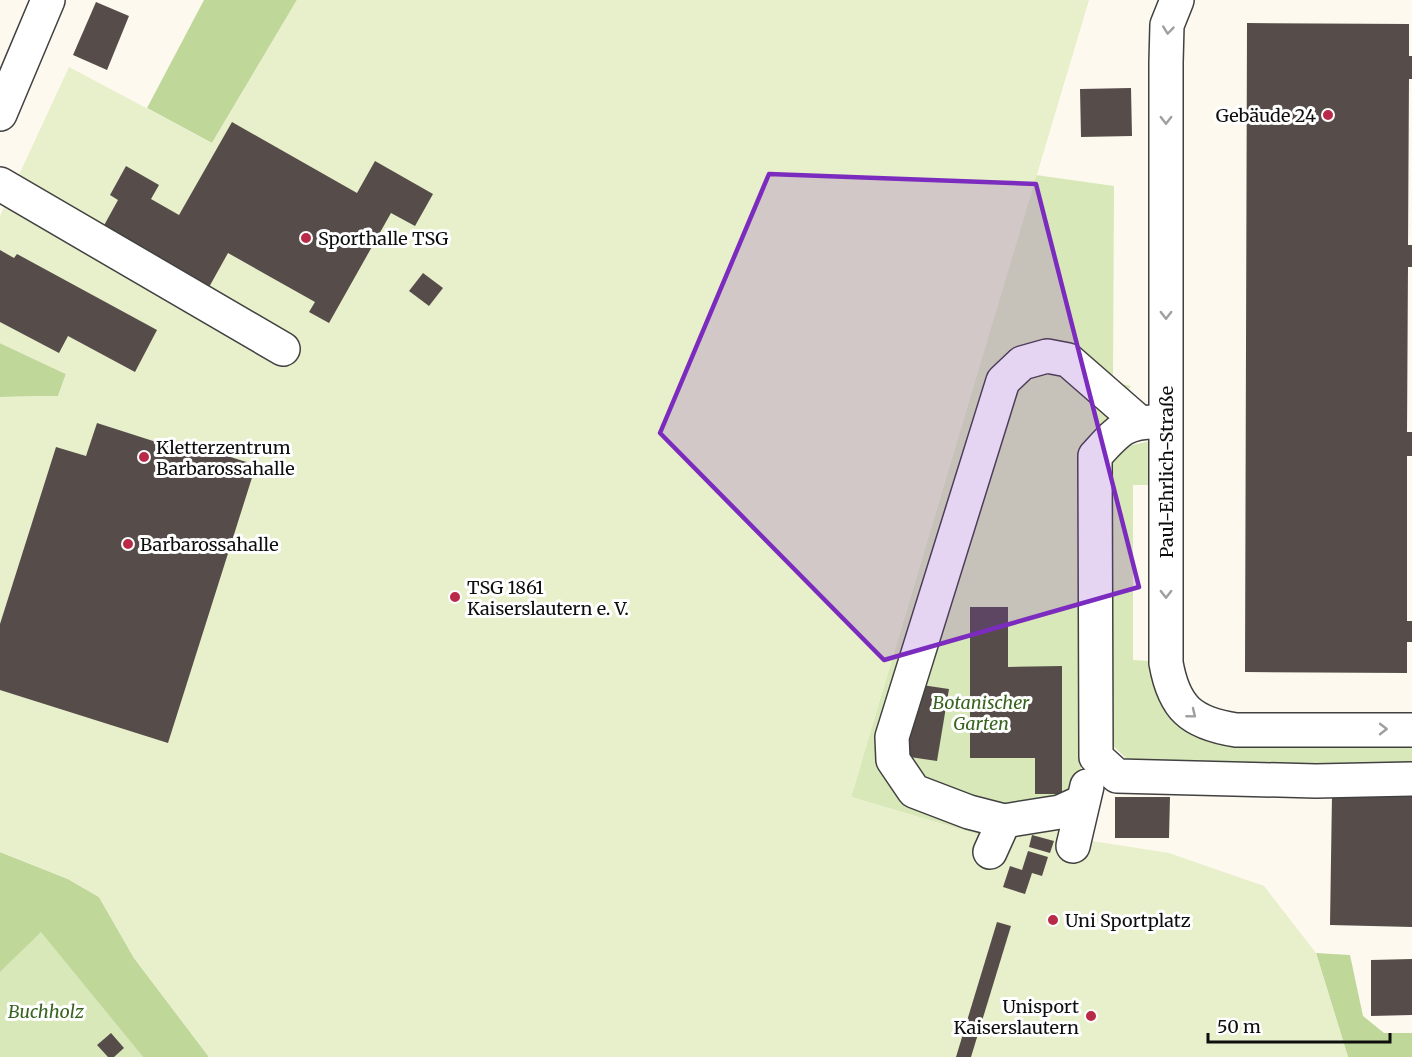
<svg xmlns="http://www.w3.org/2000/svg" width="1412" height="1057" viewBox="0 0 1412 1057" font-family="Merriweather,serif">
<rect width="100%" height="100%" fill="#fef9ef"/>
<g fill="#d9e8b9">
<polygon points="1036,175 1114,186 1113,382 1131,386 1088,450 1083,478 1081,782 1063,803 986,837 851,797"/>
<polygon points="1151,441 1150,485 1133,485 1133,660 1150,661 1155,690 1167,713 1190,732 1412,745 1412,771 1134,766 1105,738 1111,456 1132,445"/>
<polygon points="41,931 143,1057 0,1057 0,972"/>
</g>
<g fill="#bfd899">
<polygon points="204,0 297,0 212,143 147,108"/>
<polygon points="0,343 66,374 58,396 0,397"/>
<polygon points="0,852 68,879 99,897 134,958 209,1057 143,1057 41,932 0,972"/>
<polygon points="1316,953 1350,955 1363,1016 1384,1033 1412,1033 1412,1057 1348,1057"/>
</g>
<polygon fill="#e8efcb" points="297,0 1089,0 851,797 986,837 1010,834 1090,814 1092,841 1169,853 1264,886 1316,953 1348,1057 209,1057 134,958 99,897 68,879 0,852 0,397 58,396 66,374 0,343 0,216 69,67 212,143"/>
<g fill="#564d4a">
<polygon points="96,2 129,16 107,70 73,55"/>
<polygon points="1247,23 1409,24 1409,56 1412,56 1412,79 1409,79 1408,245 1412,245 1412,267 1408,267 1407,432 1412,432 1412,456 1407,456 1407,621 1412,621 1412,642 1407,642 1407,673 1245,672"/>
<polygon points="1131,88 1132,136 1081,137 1080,89"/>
<polygon points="232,122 357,193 375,161 433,194 415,226 391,213 329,323 309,312 315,302 228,253 208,289 102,229 118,200 110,195 126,166 159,185 151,199 179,215"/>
<polygon points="0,250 14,258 17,254 157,330 135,372 68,336 59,353 0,322"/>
<polygon points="423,273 443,288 429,306 409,291"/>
<polygon points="97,423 203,457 205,449 256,465 168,743 0,690 0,624 56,447 86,456"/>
<polygon points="970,607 1008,607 1008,667 1062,666 1062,794 1035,794 1035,758 970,758"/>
<polygon points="915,684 949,689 937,761 903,756"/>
<polygon points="1332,794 1412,795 1412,927 1330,925"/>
<polygon points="1115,797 1170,797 1169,838 1115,838"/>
<polygon points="1032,835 1054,841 1050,853 1029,847"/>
<polygon points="1028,851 1048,857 1042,876 1032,873 1025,894 1003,887 1010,866 1022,870"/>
<polygon points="997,922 1011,926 971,1057 956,1057"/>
<polygon points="1412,959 1412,1015 1371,1016 1371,960"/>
<polygon points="111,1033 124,1048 114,1057 108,1057 97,1045"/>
</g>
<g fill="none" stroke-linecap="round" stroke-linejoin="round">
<g stroke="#414141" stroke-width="36">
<g id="minor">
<path d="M1177,0L1167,25L1166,62V663C1174,708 1191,723 1236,730H1412"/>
<polyline points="0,114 48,0"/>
<polyline points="0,184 283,349"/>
<path d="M1158,422C1124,421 1117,432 1095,456L1096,757L1117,776L1316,781L1412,779"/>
<polyline points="1082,802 1060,812 1004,821 969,812 914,791 893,760 892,737 1003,381 1022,363 1047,356 1068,360 1139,422"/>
<polyline points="1073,846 1087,786"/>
<polyline points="990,852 1004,821"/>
</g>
</g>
<use href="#minor" stroke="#fff" stroke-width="33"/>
</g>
<defs><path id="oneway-chevron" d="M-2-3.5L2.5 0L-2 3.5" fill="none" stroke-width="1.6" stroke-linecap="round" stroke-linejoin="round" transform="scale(1.5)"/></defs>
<g stroke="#9f9f9f">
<use href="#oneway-chevron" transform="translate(1168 30) rotate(96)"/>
<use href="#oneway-chevron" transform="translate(1166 120) rotate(90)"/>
<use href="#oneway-chevron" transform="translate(1166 315) rotate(90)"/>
<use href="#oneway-chevron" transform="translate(1166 594) rotate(90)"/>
<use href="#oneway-chevron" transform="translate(1192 714) rotate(39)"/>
<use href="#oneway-chevron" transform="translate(1383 729)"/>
</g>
<path fill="#7b2cbf" fill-opacity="0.2" stroke="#7b2cbf" stroke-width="4.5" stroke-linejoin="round" d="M769,174L1036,184L1139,587L884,660L660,433Z"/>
<g fill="#b92a48" stroke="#fff" stroke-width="2">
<circle cx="1328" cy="115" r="6"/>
<circle cx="306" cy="238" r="6"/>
<circle cx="144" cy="457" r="6"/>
<circle cx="128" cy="544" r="6"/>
<circle cx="455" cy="597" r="6"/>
<circle cx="1053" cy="920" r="6"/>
<circle cx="1091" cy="1016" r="6"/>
</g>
<g text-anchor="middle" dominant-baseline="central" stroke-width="6" stroke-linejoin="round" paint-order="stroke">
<g font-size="18" fill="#0e0e0e" stroke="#fff" text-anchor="start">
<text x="1316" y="115" text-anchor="end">Gebäude 24</text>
<text x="318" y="238">Sporthalle TSG</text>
<text x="156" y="447">Kletterzentrum<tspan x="156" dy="21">Barbarossahalle</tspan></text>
<text x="140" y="544">Barbarossahalle</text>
<text x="467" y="587">TSG 1861<tspan x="467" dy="21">Kaiserslautern e. V.</tspan></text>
<text x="1065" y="920">Uni Sportplatz</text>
<text x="1079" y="1006" text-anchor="end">Unisport<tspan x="1079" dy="21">Kaiserslautern</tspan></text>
</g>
<g font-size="18" fill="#0e0e0e" stroke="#fff">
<text transform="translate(1166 472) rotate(-90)">Paul-Ehrlich-Straße</text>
</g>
<g font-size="18" font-style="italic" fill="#396320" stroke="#fff">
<text x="981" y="702">Botanischer<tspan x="981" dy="21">Garten</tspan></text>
<text x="46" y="1011">Buchholz</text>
</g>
</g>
<path d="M1208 1033v9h182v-9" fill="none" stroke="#0e0e0e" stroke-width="3"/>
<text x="1217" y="1033" font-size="18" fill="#0e0e0e" stroke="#ffffff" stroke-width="4.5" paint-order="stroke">50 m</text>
</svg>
